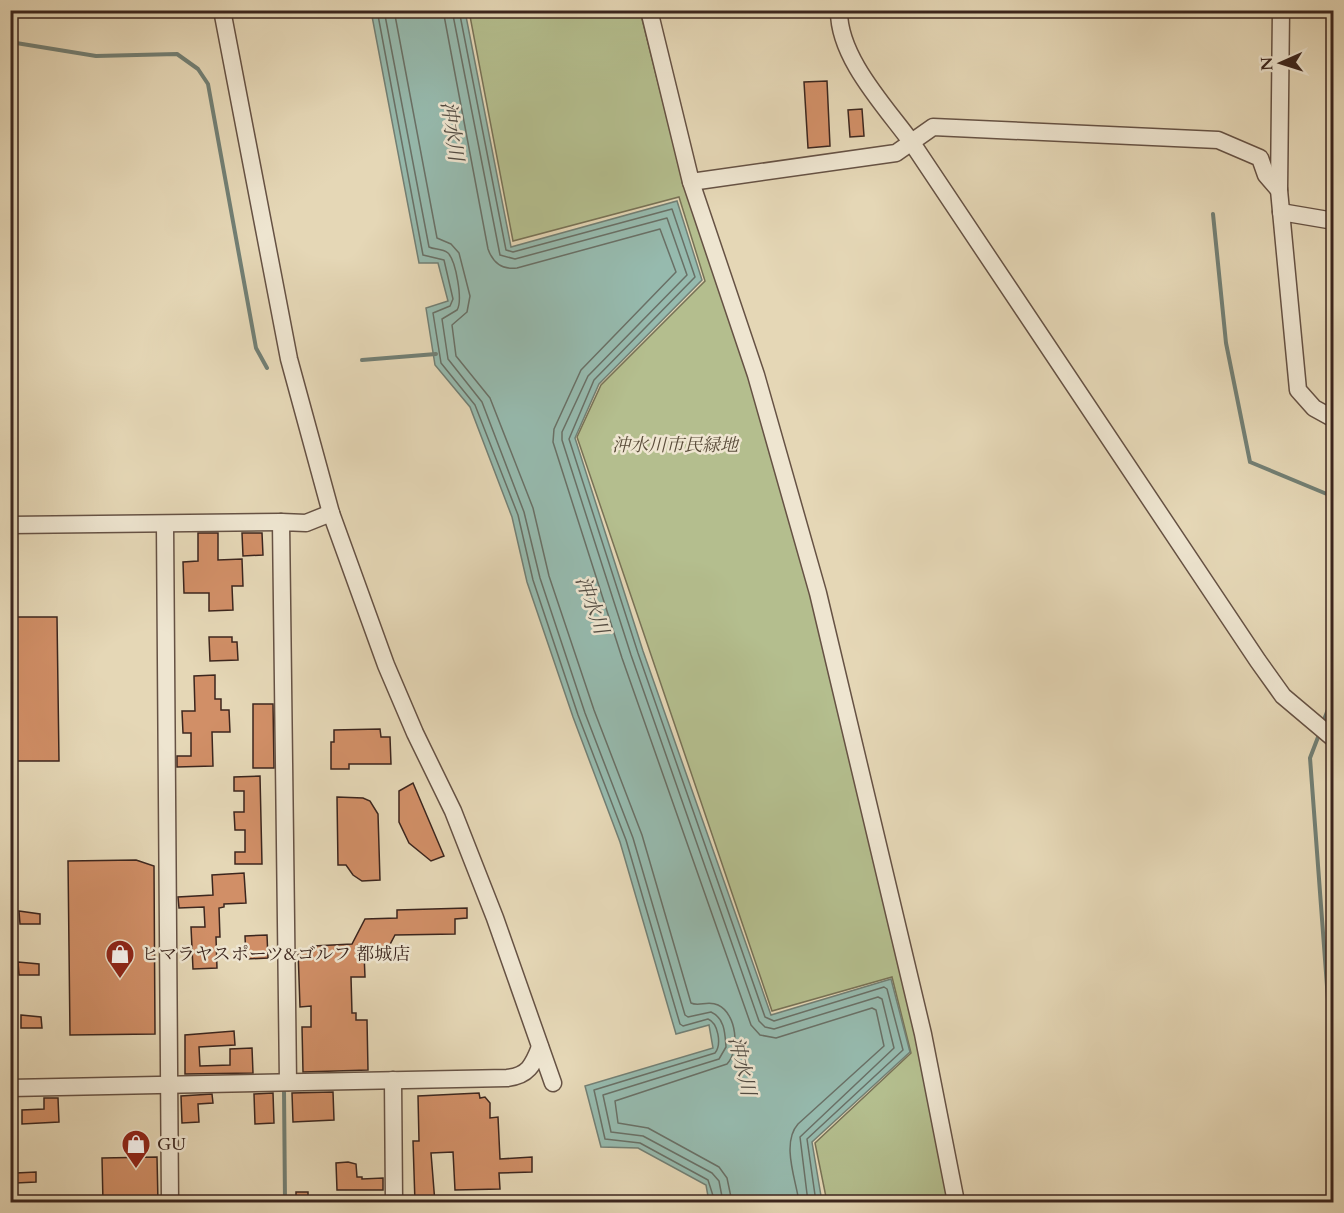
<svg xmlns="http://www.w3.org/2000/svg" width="1344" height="1213" viewBox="0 0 1344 1213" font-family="Cardo,'Noto Serif JP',serif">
<rect width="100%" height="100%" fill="#e5d7b6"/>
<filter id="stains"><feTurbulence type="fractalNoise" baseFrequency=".00333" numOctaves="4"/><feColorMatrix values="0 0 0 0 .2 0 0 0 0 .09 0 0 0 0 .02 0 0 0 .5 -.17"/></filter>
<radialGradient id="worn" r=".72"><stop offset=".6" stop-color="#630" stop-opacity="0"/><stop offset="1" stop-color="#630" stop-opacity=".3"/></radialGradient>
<polygon fill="#b4be8e" stroke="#787256" stroke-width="1.5" points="469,11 640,11 676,154 719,279 807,574 924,1054 953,1202 827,1202 815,1143 911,1053 892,977 772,1011 577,437 601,385 705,281 679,197 513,241"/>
<polygon fill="#96baae" stroke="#727f74" stroke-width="1.5" points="371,11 465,11 511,247 677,201 702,280 599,384 575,438 643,651 771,1015 891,979 910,1052 812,1142 822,1202 709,1202 706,1185 638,1148 601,1147 585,1086 713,1048 709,1025 676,1034 620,842 573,717 527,582 512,517 470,407 435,365 426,308 448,301 438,263 419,263"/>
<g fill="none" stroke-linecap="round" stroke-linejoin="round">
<g stroke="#697066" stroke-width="1.5">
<path d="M377,10L423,255L444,260L453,299L450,306L433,313L441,363L475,405L518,515L533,580L578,715L626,840L680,1024L683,1026L708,1019C718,1023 722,1044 715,1053L594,1090L605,1139L640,1143L708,1180L715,1202"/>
<path d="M384,10L429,247C435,250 442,248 448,253C456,261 463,301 457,310L442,319L448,359L482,402L524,512L540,578L585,713L633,838L685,1015L688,1017L711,1012C725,1018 725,1034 726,1047L719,1059L603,1095L611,1132L643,1136L712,1173L719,1181L723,1202"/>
<path d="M394,10L437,238L451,244L459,253L470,296L467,312L452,325L456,356L490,398L533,508L549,576L594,710L642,835L691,1003C699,1007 708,1000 718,1005C737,1014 740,1050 727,1064L615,1101L618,1123L648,1128L719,1167L727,1178L732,1202"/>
<path d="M443,10L488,249C493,263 502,270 517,268L660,229L676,272L581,370L554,429L553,442L622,658L751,1025L760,1035L776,1038L872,1008L876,1010L884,1046L798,1124C781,1143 796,1180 799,1202"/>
<polyline points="452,10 500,255 515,259 667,218 687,275 588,376 562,432 562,440 631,655 759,1021 765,1027 774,1029 878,997 882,999 894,1048 800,1137 808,1202"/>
<polyline points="459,10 506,250 513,252 672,209 695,277 594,380 569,439 638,653 765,1017 774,1021 884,987 887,989 903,1050 807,1139 816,1202"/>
</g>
<g stroke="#727f74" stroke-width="4">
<polyline points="10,42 96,56 177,54 198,69 208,84 256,348 267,368"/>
<polyline points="1213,214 1226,343 1250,462 1334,497"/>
<polyline points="362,360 436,354"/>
<polyline points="1322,725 1334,694"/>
<polyline points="1320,732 1310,758 1334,1080"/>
<polyline points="284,1089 285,1202"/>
</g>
</g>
<g fill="#d18f67" stroke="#3c261e" stroke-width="1.5">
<polygon points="827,81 830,146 808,148 804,82"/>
<polygon points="862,109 864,136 850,137 848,110"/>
<polygon points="198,533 218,533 218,560 242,559 243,586 232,586 233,610 209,611 209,593 184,593 183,562 198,561"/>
<polygon points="242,533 262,533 263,555 243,556"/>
<polygon points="10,617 57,617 59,761 10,761"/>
<polygon points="209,637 232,637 232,642 237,642 238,660 210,661"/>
<polygon points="215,675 215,699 221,699 221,710 229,710 230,732 212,732 213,766 177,767 177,756 191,756 191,733 183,733 182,711 195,711 194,676"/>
<polygon points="253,704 273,704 274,768 253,768"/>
<polygon points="380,729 381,737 390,737 391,764 349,764 349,769 331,769 331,742 334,742 334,730"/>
<polygon points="260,776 262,864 235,864 235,852 245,852 245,830 235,830 234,812 244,812 244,791 234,791 234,777"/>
<polygon points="413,783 444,856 431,861 409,843 399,822 399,791"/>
<polygon points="337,797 363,798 370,801 378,814 380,880 362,881 353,875 346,865 338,865"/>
<polygon points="136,860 154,866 155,1034 70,1035 68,861"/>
<polygon points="244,873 246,903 224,904 224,907 219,908 220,937 216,937 217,968 193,969 191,927 205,927 204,907 179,908 178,897 213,895 212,875"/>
<polygon points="467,908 467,918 455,919 455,934 395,935 386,952 364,953 365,977 351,977 352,1013 356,1013 356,1020 367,1020 368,1070 303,1072 302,1027 311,1027 311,1006 300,1007 298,950 314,950 314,946 352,944 365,919 397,918 397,910"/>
<polygon points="19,911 40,914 40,924 20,924"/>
<polygon points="267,935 268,958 246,959 245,936"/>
<polygon points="18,962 39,964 39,975 19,975"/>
<polygon points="21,1015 41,1017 42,1028 21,1028"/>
<polygon points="234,1031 235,1045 199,1047 200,1066 230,1065 230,1049 252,1048 253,1073 185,1074 185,1035"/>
<polygon points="333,1092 334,1120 293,1122 292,1093"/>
<polygon points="273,1093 274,1123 255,1124 254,1094"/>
<polygon points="479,1093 480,1098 485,1097 490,1103 490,1118 498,1117 500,1159 532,1157 532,1172 499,1173 500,1189 455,1190 453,1152 431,1153 435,1203 415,1203 413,1141 419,1141 418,1096"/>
<polygon points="212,1094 213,1103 198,1104 199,1122 182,1123 181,1096"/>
<polygon points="44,1098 58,1098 59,1122 22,1124 22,1110 44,1109"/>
<polygon points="157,1157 158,1203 103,1203 102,1158"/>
<polygon points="348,1162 356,1164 357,1177 362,1177 362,1179 383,1178 383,1190 337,1190 336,1163"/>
<polygon points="36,1172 36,1182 16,1183 16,1173"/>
<rect x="296" y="1192" width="12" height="11"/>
</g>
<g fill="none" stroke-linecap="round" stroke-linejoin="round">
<g stroke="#665244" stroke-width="19">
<g id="minor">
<polyline points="222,10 289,359 331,513 386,665 415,733 453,811 495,918 553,1083"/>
<polyline points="649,10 691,182 756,375 818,593 923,1034 956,1202"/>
<path d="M839,10C838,57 885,106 912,143L1258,661L1283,696L1334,739"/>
<polyline points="1281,10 1279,190 1298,390 1314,408 1334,419"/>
<polyline points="691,182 896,153 933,127 1218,140 1260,158 1266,175 1279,190"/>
<polyline points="1281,212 1334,221"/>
<polyline points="165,524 170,1202"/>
<polyline points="10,525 281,522"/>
<polyline points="393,1080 394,1202"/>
<polyline points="288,1082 281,522 306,523 331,513"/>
<path d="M10,1088L507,1078C528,1076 533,1065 540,1047"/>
</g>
</g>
<use href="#minor" stroke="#eee5d0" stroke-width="16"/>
</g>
<defs>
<g id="shop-pin" transform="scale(1.5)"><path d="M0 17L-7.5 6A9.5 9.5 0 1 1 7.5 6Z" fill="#8f2418" stroke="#eee5d0"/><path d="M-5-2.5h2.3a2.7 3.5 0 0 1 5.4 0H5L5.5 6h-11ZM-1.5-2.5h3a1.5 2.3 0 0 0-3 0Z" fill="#fff"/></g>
</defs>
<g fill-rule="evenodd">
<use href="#shop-pin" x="120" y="954"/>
<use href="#shop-pin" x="136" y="1144"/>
</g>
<g text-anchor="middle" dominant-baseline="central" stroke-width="5" stroke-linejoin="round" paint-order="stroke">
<g font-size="18" font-style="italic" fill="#5a4c3a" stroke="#eee5d0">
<text x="675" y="445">沖水川市民緑地</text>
</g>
<g font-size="18" fill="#3c261e" stroke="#eee5d0" text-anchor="start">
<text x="141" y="954">ヒマラヤスポーツ&amp;ゴルフ 都城店</text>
<text x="157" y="1144">GU</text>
</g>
<g font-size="20" font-style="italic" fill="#524b42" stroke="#eee5d0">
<text transform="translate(452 131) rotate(82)">沖水川</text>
<text transform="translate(592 605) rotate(70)">沖水川</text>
<text transform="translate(742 1066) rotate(77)">沖水川</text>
</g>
</g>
<rect width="1344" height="1213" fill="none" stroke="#e5d7b6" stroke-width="36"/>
<rect x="12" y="12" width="1320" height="1189" fill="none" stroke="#3c261e" stroke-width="3"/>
<rect x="18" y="18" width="1308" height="1177" fill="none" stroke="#3c261e" stroke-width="1.5"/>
<g transform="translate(1281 63) rotate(267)" stroke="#eee5d0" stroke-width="4.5" paint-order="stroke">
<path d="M0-4.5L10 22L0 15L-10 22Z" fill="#3c261e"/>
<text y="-9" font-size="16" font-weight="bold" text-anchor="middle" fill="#3c261e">N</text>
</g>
<rect width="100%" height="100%" filter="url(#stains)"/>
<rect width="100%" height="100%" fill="url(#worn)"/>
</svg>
